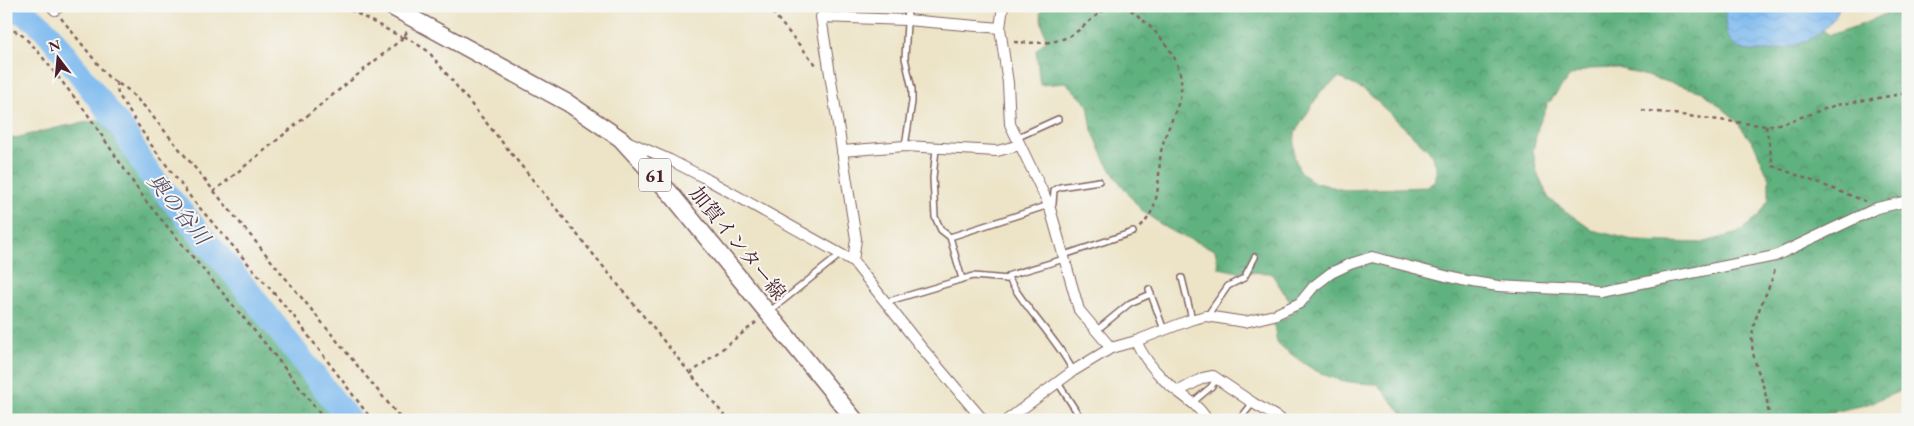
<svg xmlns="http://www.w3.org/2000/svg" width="1914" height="426" viewBox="0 0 1914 426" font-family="'EB Garamond','Noto Serif JP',serif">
<defs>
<pattern id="forest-crowns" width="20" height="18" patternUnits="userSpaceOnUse" patternTransform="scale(1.25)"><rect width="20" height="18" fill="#5fb17e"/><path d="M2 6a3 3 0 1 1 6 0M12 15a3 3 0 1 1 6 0" fill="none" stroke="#508f67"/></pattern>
<pattern id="water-waves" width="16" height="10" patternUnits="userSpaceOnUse" patternTransform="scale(1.25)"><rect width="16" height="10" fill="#7dbaf0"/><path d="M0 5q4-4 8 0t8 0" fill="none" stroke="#6e9fce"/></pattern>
</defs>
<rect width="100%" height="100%" fill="#f6f6f2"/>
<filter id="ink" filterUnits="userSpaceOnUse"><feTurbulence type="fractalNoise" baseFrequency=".02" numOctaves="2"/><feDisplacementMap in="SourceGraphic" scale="10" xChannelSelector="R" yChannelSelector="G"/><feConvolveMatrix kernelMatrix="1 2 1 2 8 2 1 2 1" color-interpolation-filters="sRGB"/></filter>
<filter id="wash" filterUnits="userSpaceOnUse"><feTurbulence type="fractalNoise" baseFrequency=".0096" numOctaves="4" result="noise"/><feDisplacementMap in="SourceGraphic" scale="20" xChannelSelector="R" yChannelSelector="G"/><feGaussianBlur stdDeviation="1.12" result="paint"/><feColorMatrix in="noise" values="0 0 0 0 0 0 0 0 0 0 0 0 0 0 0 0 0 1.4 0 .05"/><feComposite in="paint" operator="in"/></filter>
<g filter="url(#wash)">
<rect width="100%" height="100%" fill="#ede4c7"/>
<g fill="url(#forest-crowns)" stroke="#546854" fill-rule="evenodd">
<path d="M1045,6H1811L1814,25L1830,35L1863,24L1885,14L1895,6H1908V388L1865,405L1819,415L1780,420H1408L1377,384C1328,383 1314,372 1277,343L1274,324L1296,311L1271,273L1238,272L1219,268L1215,250L1171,231L1142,211L1116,178L1105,160L1092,130L1088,105L1066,83L1040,85L1036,50L1046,40L1040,14ZM1618,68L1703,92L1734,118L1755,146L1769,178V199L1759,216L1738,233L1702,243L1637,241L1592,230L1549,199L1537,172L1533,151L1538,127L1548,104L1570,76L1588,69ZM1339,78L1366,91L1429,151L1436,165V179L1426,187L1344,190L1314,182L1300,172L1294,156L1295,133L1321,91Z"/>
<polygon points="101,120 161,207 209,258 252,309 339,420 6,420 6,183 11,139 65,126"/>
</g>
<path fill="url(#water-waves)" stroke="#646c8e" d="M1725,6H1840C1828,37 1795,49 1765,51C1755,51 1743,52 1735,46C1724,37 1725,19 1725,6Z"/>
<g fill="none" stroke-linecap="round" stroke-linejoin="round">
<path stroke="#7dbaf0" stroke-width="24" d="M6,7C27,12 38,21 52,38L123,130L148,172L249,292L349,420"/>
</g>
</g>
<g filter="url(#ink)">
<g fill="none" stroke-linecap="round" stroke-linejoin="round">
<g stroke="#836462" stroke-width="8">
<g id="service">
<polyline points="1016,138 1058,119"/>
<polyline points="905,146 912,102 912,89 905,58 908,6"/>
<polyline points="936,149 933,178 935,217 941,230 950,237 962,279"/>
<polyline points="1050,207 1053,204 1054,190 1060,187 1099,181"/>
<polyline points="950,237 1049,205"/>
<polyline points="1064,255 1133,232"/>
<polyline points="1182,278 1192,319"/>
<polyline points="1006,279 1010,275 1064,259"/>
<polyline points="1149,289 1164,330"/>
<path d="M886,302L973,276L1009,279C1027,312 1056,337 1073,371"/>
<polyline points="770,311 841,254"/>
<polyline points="1207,316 1228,286 1244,278 1255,257"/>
<polyline points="1097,330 1130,303 1151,294"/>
<polyline points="1058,383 1082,420"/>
<polyline points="1193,402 1211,387 1217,378"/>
<polyline points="1239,420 1253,403"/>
</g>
</g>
<g stroke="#836462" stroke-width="12">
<g id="minor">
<polyline points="51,6 55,10 60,6"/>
<polyline points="1003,6 1000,28 1008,83 1010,124 1049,205 1079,310 1111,348"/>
<polyline points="627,141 670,160 703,177 853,261 921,347 983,420"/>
<polyline points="842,151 905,146 997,151 1020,145"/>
<polyline points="853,261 856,239 821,17 907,20 1000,28"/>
<path d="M1136,341C1142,355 1153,369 1164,380C1178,394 1197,402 1207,420"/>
<polyline points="1179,391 1203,378 1213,376 1253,403 1282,420"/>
<polyline points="1007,420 1073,371 1111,348 1136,341 1190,320 1206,316 1245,322 1274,315 1300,303 1314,286 1331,273 1350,264 1372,257 1461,280 1498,286 1602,291 1775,256 1877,208 1908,201"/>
</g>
</g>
<g stroke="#836462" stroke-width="19">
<polyline id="primary" points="390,6 568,103 621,139 671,194 855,420"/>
</g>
<g stroke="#836462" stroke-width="2.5" stroke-dasharray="4 4" stroke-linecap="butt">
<polyline points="343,6 403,38"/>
<polyline points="767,6 817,66"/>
<path d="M1115,6C1120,7 1125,8 1130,10C1135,12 1140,18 1145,22C1166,41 1187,67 1180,98C1175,116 1164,134 1161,152C1157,180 1162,205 1140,228"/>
<polyline points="61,18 109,78 127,89 145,107 402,420"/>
<polyline points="6,28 20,33 36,49 86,112 145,200 268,347 325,420"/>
<polyline points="404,36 428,51 728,420"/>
<path d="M1014,42C1033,43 1054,45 1071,35C1086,27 1096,12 1112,6"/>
<polyline points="116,82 118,94 149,142 192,199 292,314 372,420"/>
<polyline points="1642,110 1766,126 1784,123 1836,105 1908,93"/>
<polyline points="1766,126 1773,166 1865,201"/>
<polyline points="213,192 403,38 408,30"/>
<polyline points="690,374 758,321"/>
<path d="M1768,420C1771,392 1752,368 1752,341C1752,314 1770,293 1775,268"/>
</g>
<use href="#service" stroke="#fff" stroke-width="5"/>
<use href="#minor" stroke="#fff" stroke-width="10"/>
<use href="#primary" stroke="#fff" stroke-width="16"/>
</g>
</g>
<g text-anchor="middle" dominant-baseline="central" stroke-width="4" stroke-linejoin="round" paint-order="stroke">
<rect fill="#f6f6f2" stroke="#7e6067" stroke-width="1" x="639" y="158.5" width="32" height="33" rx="4"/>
<g font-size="19" font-weight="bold" fill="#4a1f2b">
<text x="655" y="175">61</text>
</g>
<g font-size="20" fill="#4a1f2b" stroke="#f6f6f2">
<text transform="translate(738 243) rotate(51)">加賀インター線</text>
</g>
<g font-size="21" font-style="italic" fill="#594e66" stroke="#f6f6f2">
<text transform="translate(179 209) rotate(51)">奥の谷川</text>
</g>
</g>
<rect width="1914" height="426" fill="none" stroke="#f6f6f2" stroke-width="25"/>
<g transform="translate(58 58) rotate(344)" stroke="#f6f6f2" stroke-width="4" paint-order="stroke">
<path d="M0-4L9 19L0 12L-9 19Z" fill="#4a1f2b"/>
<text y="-8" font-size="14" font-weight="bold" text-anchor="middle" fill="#4a1f2b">N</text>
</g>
</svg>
